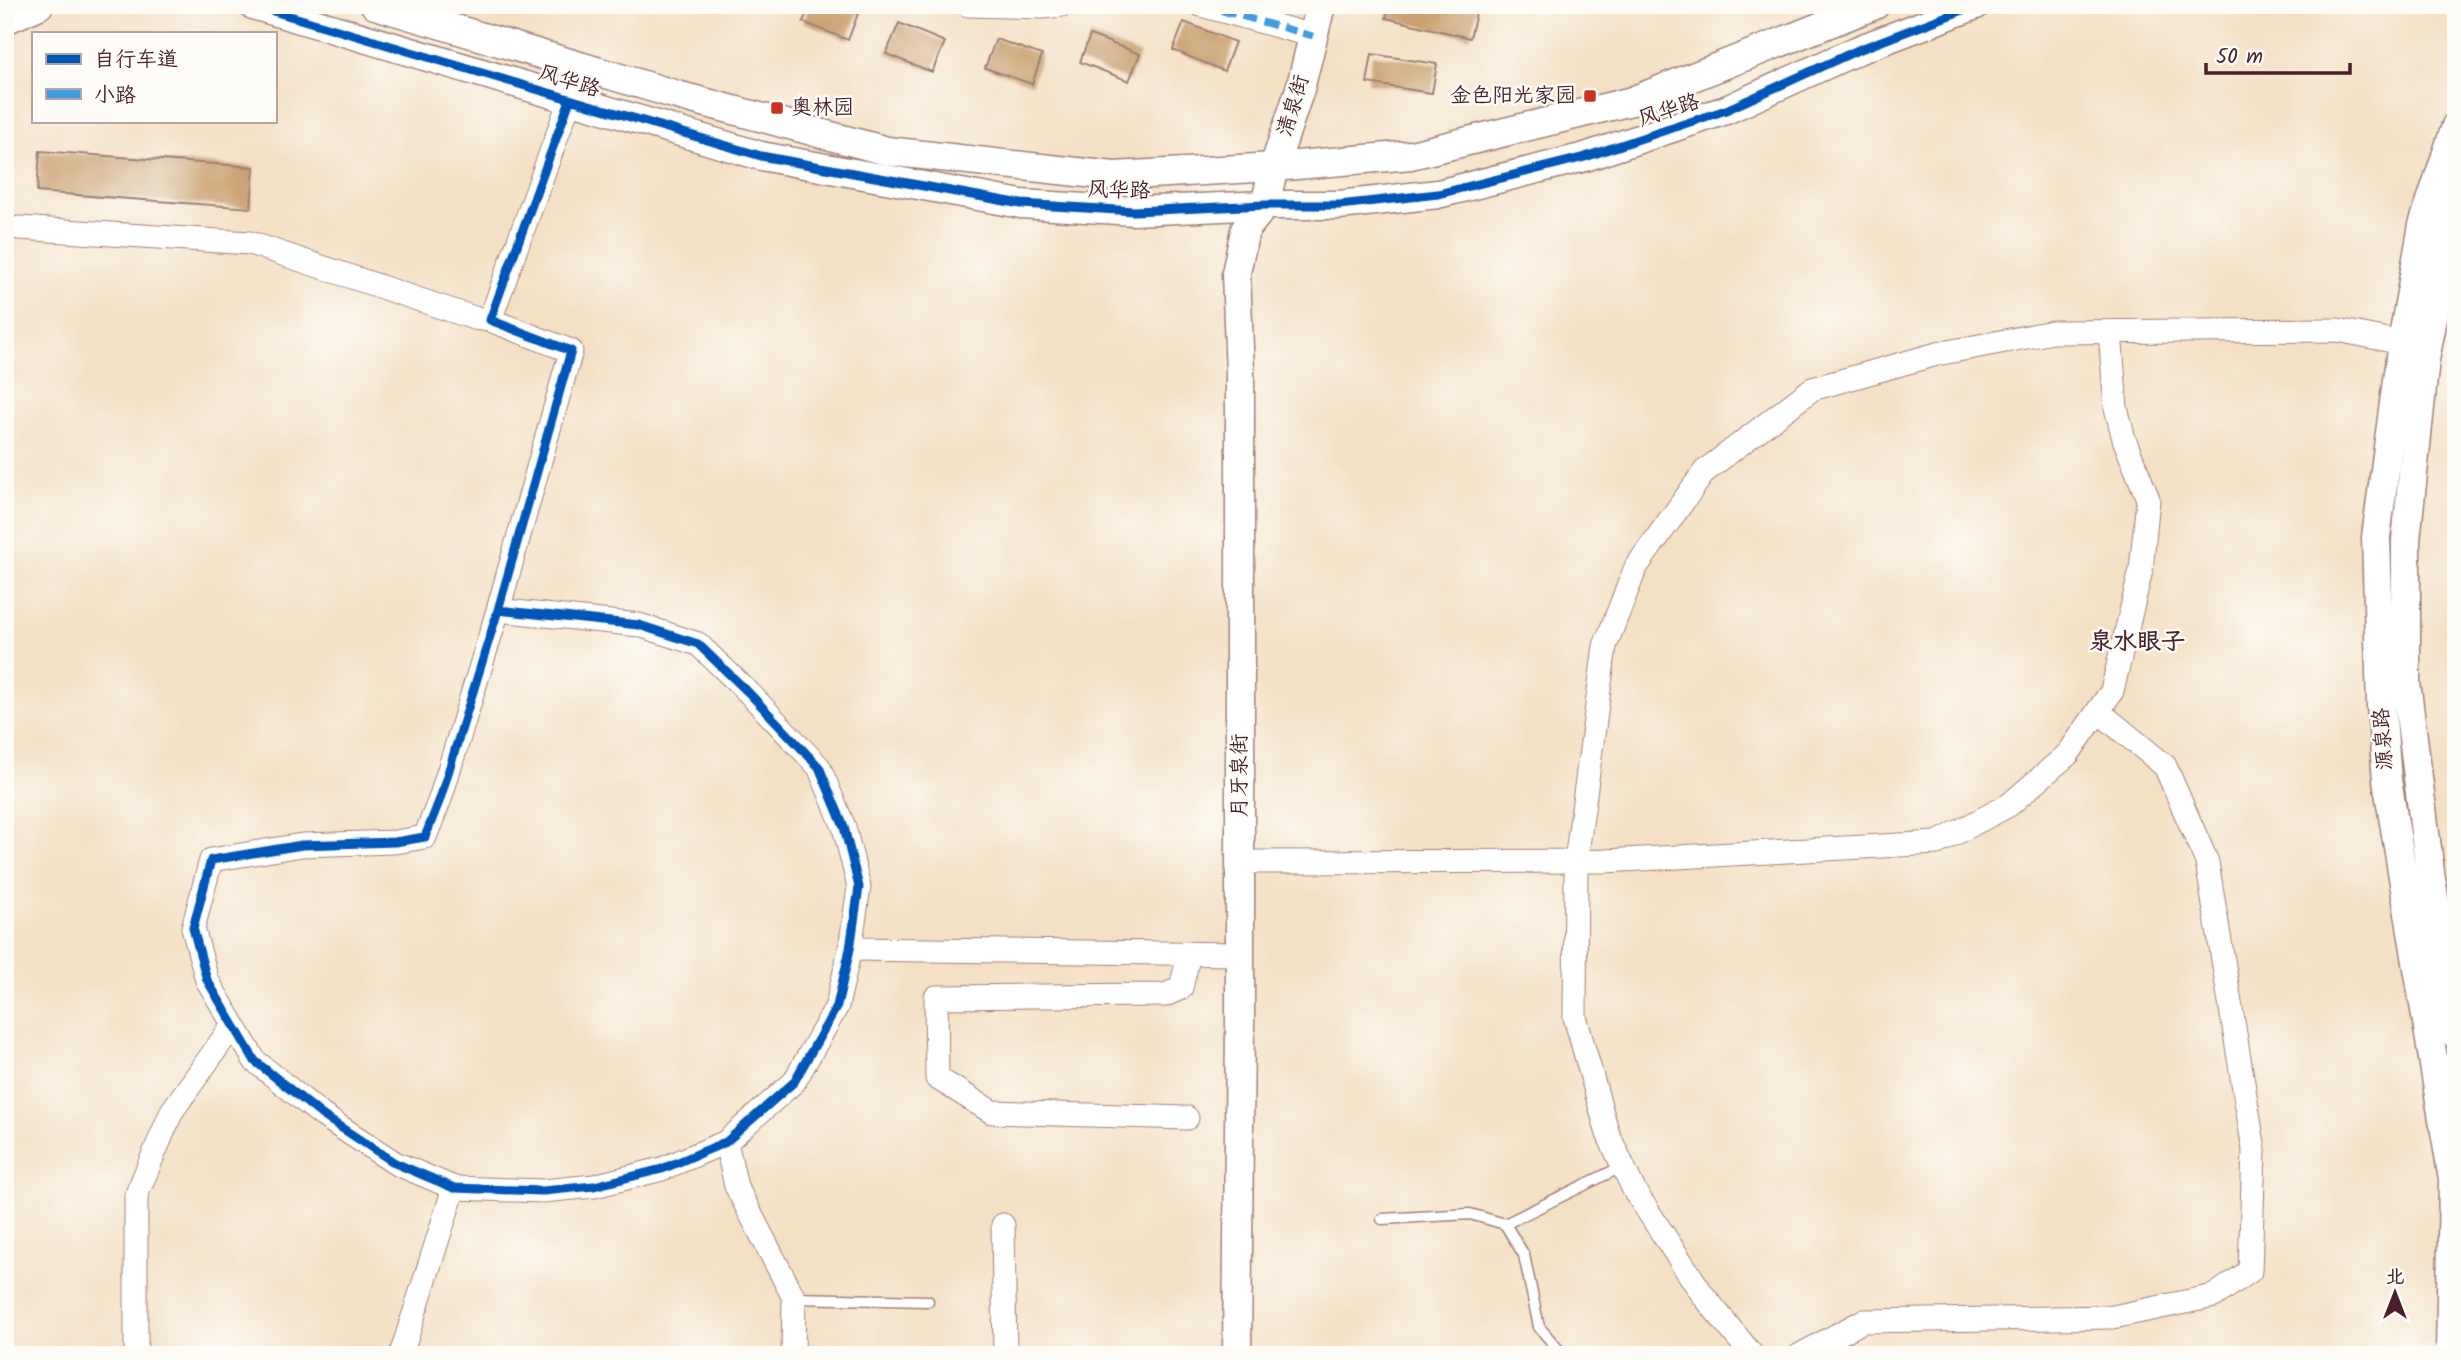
<svg xmlns="http://www.w3.org/2000/svg" width="2461" height="1360" viewBox="0 0 2461 1360" font-family="Kalam,'LXGW WenKai TC',sans-serif">
<rect width="100%" height="100%" fill="#fdfcf7"/>
<filter id="ink" filterUnits="userSpaceOnUse"><feTurbulence type="fractalNoise" baseFrequency=".0143" numOctaves="2"/><feDisplacementMap in="SourceGraphic" scale="14" xChannelSelector="R" yChannelSelector="G"/><feConvolveMatrix kernelMatrix="1 2 1 2 8 2 1 2 1" color-interpolation-filters="sRGB"/></filter>
<filter id="wash" filterUnits="userSpaceOnUse"><feTurbulence type="fractalNoise" baseFrequency=".00686" numOctaves="4" result="noise"/><feDisplacementMap in="SourceGraphic" scale="28" xChannelSelector="R" yChannelSelector="G"/><feGaussianBlur stdDeviation="1.57" result="paint"/><feColorMatrix in="noise" values="0 0 0 0 0 0 0 0 0 0 0 0 0 0 0 0 0 1.4 0 .05"/><feComposite in="paint" operator="in"/></filter>
<g filter="url(#wash)">
<rect width="100%" height="100%" fill="#f4e0c4"/>
<g id="blocks">
<g fill="#caa171">
<polygon points="810,5 845,5 859,11 848,40 803,22"/>
<polygon points="1389,5 1461,5 1477,9 1470,38 1386,18"/>
<polygon points="1184,22 1235,42 1224,71 1173,50"/>
<polygon points="899,23 945,42 932,72 886,54"/>
<polygon points="1090,35 1140,54 1129,81 1080,62"/>
<polygon points="996,39 1042,55 1032,84 985,68"/>
<polygon points="1372,54 1437,64 1432,93 1367,83"/>
<polygon points="40,151 254,167 251,208 37,192"/>
</g>
</g>
</g>
<g filter="url(#ink)">
<use href="#blocks" fill-opacity="0" stroke="#9f8078" stroke-width="2"/>
<g fill="none" stroke-linecap="round" stroke-linejoin="round">
<g stroke="#9f8078" stroke-width="13">
<g id="service">
<polyline points="1382,1219 1470,1214 1505,1224 1524,1255 1539,1327 1563,1355"/>
<polyline points="1505,1224 1623,1166"/>
<polyline points="794,1298 928,1301"/>
</g>
</g>
<g stroke="#9f8078" stroke-width="25">
<g id="minor">
<polyline points="968,5 1043,7 1062,5"/>
<polyline points="1201,5 1313,36"/>
<polyline points="19,228 250,243 474,318 490,320"/>
<polyline points="498,610 639,625 698,644 749,693 819,767 844,827 859,887 850,949 837,1006 794,1082 726,1142 662,1169 594,1186 543,1191 454,1188 395,1163 322,1115 255,1061 207,980 193,928 211,860 302,845 395,842 425,837 440,799 498,610 571,351 490,320 570,100"/>
<polyline points="1240,862 1605,861 1937,843 2009,805 2068,754 2112,691 2141,570 2148,499 2124,439 2116,408 2110,332"/>
<polyline points="850,949 1240,954"/>
<polyline points="1187,1118 992,1112 937,1078 936,997 1165,995 1181,988 1189,954"/>
<polyline points="726,1142 736,1186 794,1298 793,1355"/>
<polyline points="1003,1225 1005,1355"/>
<polyline points="136,1355 136,1196 172,1111 233,1025"/>
<polyline points="401,1355 454,1188"/>
<polyline points="1752,1355 1703,1295 1634,1190 1608,1134 1575,1017 1576,861 1605,646 1636,567 1705,471 1812,389 1937,354 2053,332 2338,330 2402,343"/>
<polyline points="1800,1355 1863,1321 2113,1317 2214,1296 2250,1271 2254,1150 2207,862 2165,766 2098,711"/>
</g>
</g>
<g stroke="#9f8078" stroke-width="31">
<g id="tertiary">
<polyline points="253,5 761,156 1021,204 1134,211 1265,205 1339,205 1438,194 1585,157 1726,110 1858,50 1976,5"/>
<polyline points="375,5 677,95 887,151 1114,176 1274,167 1411,155 1632,101 1875,5"/>
<polyline points="5,20 39,5"/>
<polyline points="2456,209 2451,223 2425,360 2406,540 2406,682 2430,872 2456,1035"/>
<polyline points="1237,1355 1240,1026 1240,373 1236,273 1245,230 1265,205 1274,167 1300,89 1321,5"/>
<polyline points="2450,1355 2453,1180 2387,780 2381,706 2376,537 2402,343 2423,225 2456,126"/>
</g>
</g>
<use href="#service" stroke="#fff" stroke-width="10"/>
<use href="#minor" stroke="#fff" stroke-width="23"/>
<use href="#tertiary" stroke="#fff" stroke-width="28"/>
<g stroke="#409be1" stroke-width="7" stroke-dasharray="14 7" stroke-linecap="butt">
<polyline points="968,5 1043,7 1062,5"/>
<polyline points="1201,5 1313,36"/>
</g>
<g stroke="#fdfcf7" stroke-width="13">
<g id="cycleway">
<polyline points="253,5 761,156 1021,204 1134,211 1265,205 1339,205 1438,194 1585,157 1726,110 1858,50 1976,5"/>
<polyline points="498,610 639,625 698,644 749,693 819,767 844,827 859,887 850,949 837,1006 794,1082 726,1142 662,1169 594,1186 543,1191 454,1188 395,1163 322,1115 255,1061 207,980 193,928 211,860 302,845 395,842 425,837 440,799 498,610 571,351 490,320 570,100"/>
</g>
</g>
<use href="#cycleway" stroke="#0057b8" stroke-width="9"/>
</g>
</g>
<g fill="#c8321e" stroke="#fdfcf7" stroke-width="2.5">
<rect x="1583" y="89" width="14" height="14" rx="3.5"/>
<rect x="770" y="101" width="14" height="14" rx="3.5"/>
</g>
<g text-anchor="middle" dominant-baseline="central" stroke-width="5" stroke-linejoin="round" paint-order="stroke">
<g font-size="21" fill="#4a1f2b" stroke="#fdfcf7">
<text transform="translate(569 82) rotate(17)">风华路</text>
<text transform="translate(1294 106) rotate(-73)">清泉街</text>
<text transform="translate(1669 111) rotate(-18)">风华路</text>
<text transform="translate(1119 191) rotate(2)">风华路</text>
<text transform="translate(2384 739) rotate(-94)">源泉路</text>
<text transform="translate(1240 776) rotate(-90)">月牙泉街</text>
</g>
<g font-size="21" fill="#4a1f2b" stroke="#fdfcf7" text-anchor="end">
<text x="1576" y="96">金色阳光家园</text>
<text x="791" y="108" text-anchor="start">奥林园</text>
</g>
<g font-size="24" font-weight="bold" fill="#4a1f2b" stroke="#fdfcf7">
<text x="2137" y="642">泉水眼子</text>
</g>
</g>
<rect width="2461" height="1360" fill="none" stroke="#fdfcf7" stroke-width="28"/>
<rect x="32" y="32" width="245" height="91" fill="#fdfcf7" stroke="#b5a4a5" stroke-width="2"/>
<rect x="46" y="54" width="35" height="10" fill="#0057b8" stroke="#b5a4a5" stroke-width="2"/>
<text x="94" y="66" font-size="21" fill="#4a1f2b">自行车道</text>
<rect x="46" y="89" width="35" height="10" fill="#409be1" stroke="#b5a4a5" stroke-width="2"/>
<text x="94" y="102" font-size="21" fill="#4a1f2b">小路</text>
<g transform="translate(2395 1293)" stroke="#fdfcf7" stroke-width="5" paint-order="stroke">
<path d="M0-5L12 26L0 18L-12 26Z" fill="#4a1f2b"/>
<text y="-10" font-size="19" font-weight="bold" text-anchor="middle" fill="#4a1f2b">北</text>
</g>
<path d="M2206 63v10h144v-10" fill="none" stroke="#4a1f2b" stroke-width="3.5"/>
<text x="2216" y="63" font-size="21" fill="#4a1f2b" stroke="#fdfcf7" stroke-width="5" paint-order="stroke">50 m</text>
</svg>
